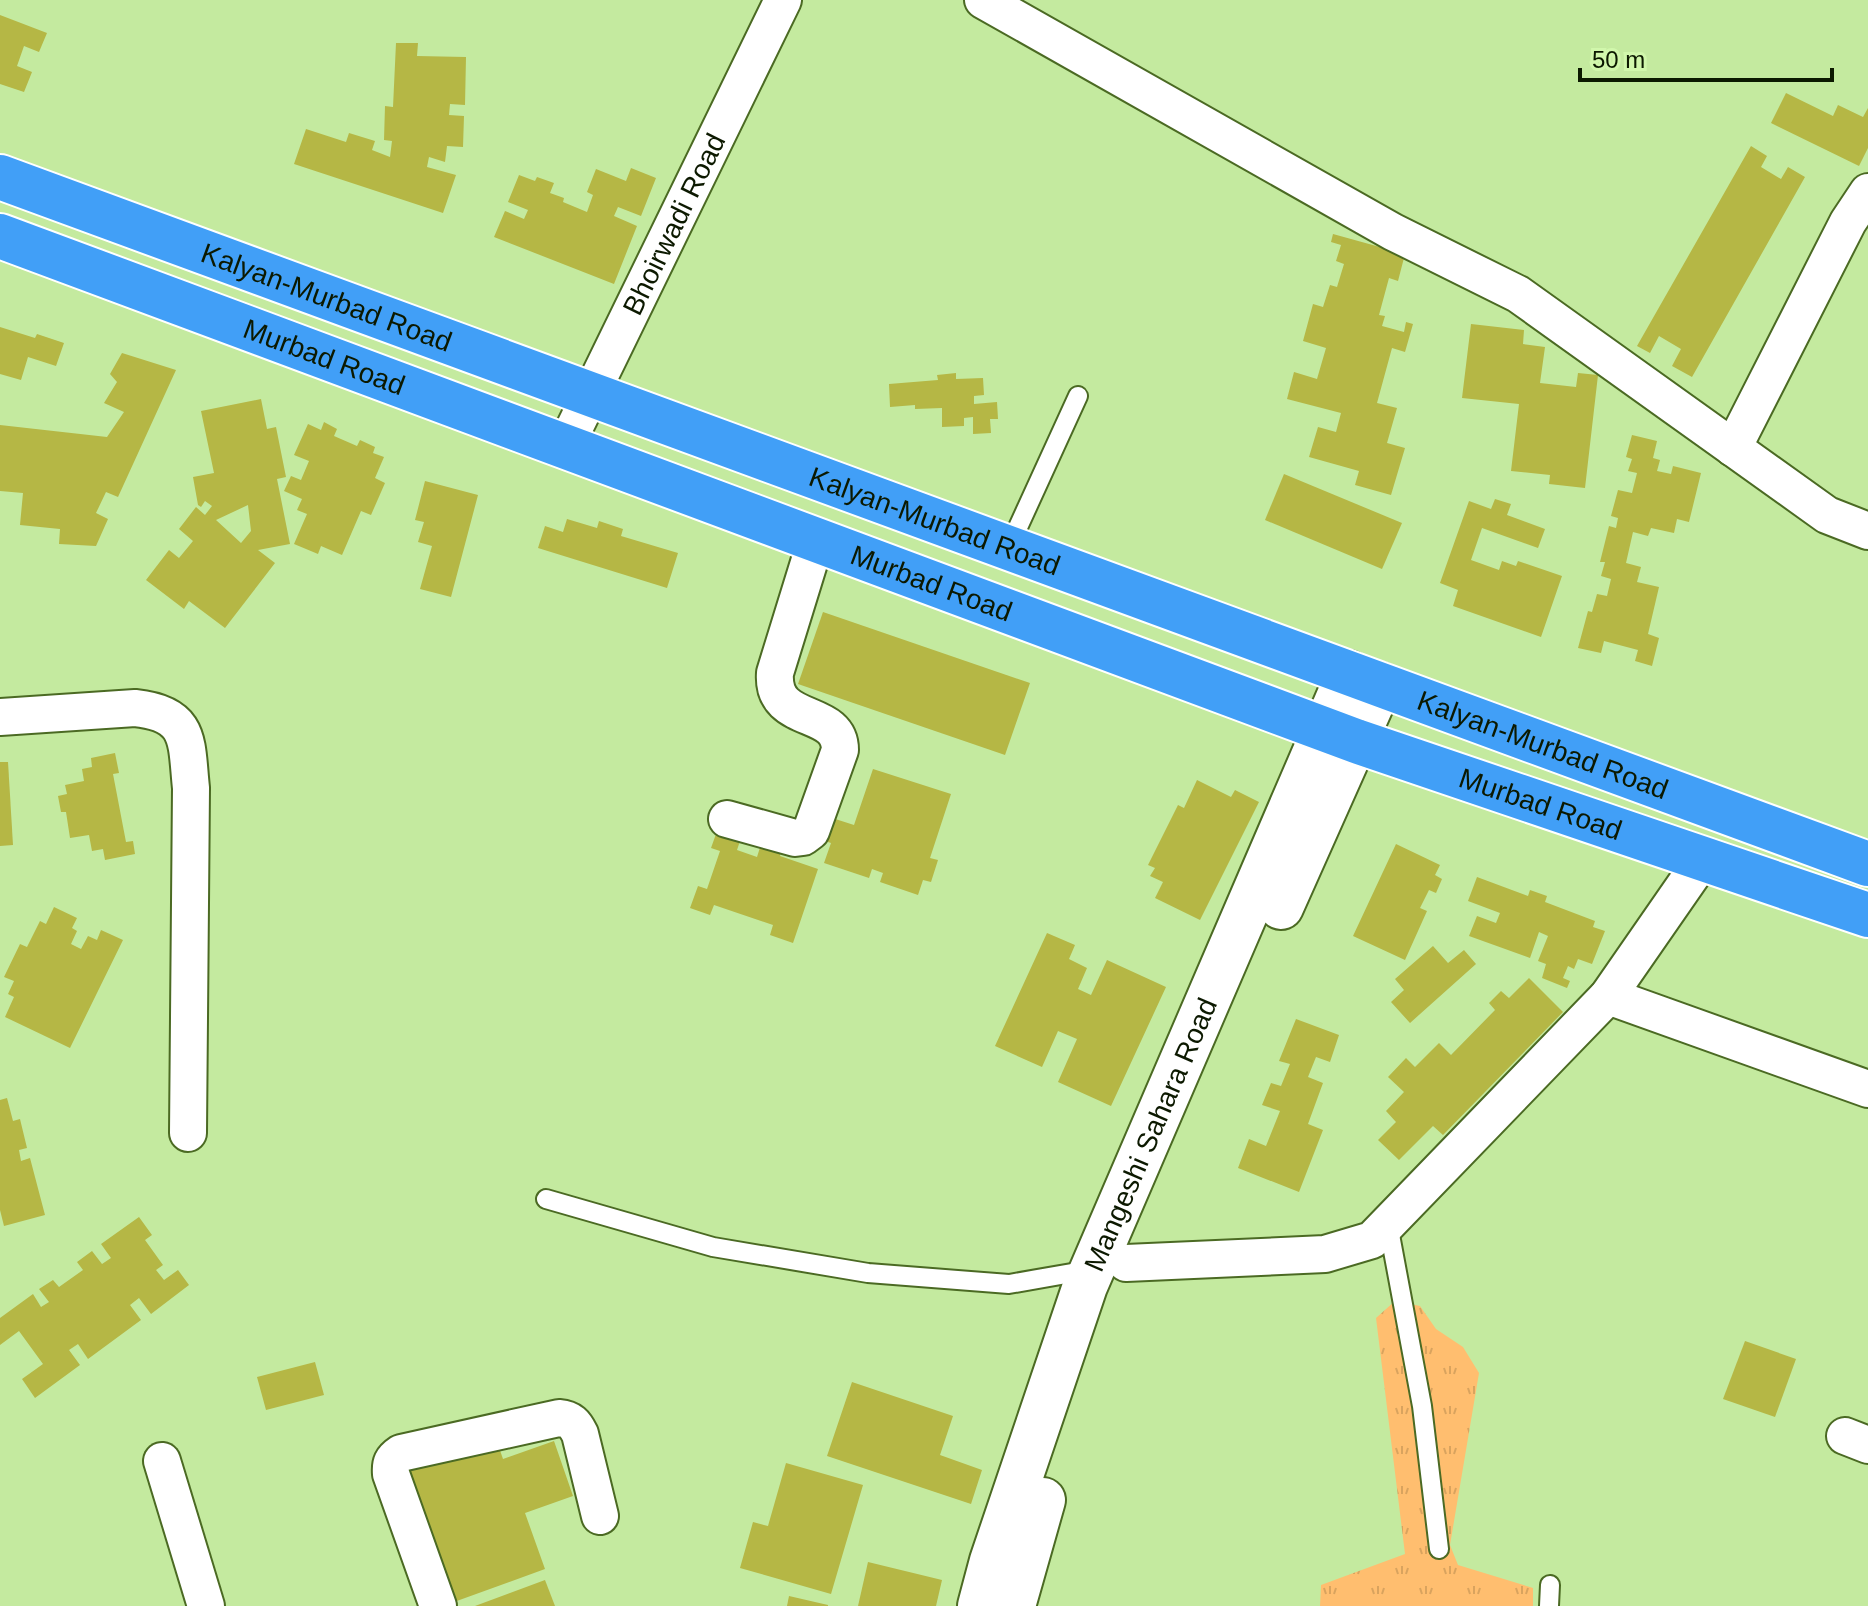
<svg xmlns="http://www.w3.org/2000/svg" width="1868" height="1606" viewBox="0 0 1868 1606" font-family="Helvetica,sans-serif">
<defs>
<pattern id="park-tufts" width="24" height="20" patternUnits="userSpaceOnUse" patternTransform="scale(2)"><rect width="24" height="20" fill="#ffbe6f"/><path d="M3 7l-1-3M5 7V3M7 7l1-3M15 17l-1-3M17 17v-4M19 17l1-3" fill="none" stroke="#d9a35e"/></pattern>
</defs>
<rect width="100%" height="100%" fill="#c4ea9f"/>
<polygon fill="url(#park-tufts)" points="1395,1301 1420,1306 1436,1329 1463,1347 1479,1373 1450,1545 1458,1565 1533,1588 1533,1606 1320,1606 1321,1585 1405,1554 1376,1318"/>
<g fill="#b5b745" fill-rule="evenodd">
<polygon points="0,15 47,33 39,52 24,46 17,66 32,72 24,92 0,84"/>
<polygon points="396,43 418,43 417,56 466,57 465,105 450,104 449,115 464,116 463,147 447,146 445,162 429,157 427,167 456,175 443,213 294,164 306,129 346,142 349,133 375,141 372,150 390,157 392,141 384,140 385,106 393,107"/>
<polygon points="1786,93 1833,116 1838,105 1863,117 1868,108 1868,148 1859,166 1771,123"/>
<polygon points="1751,146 1767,156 1761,167 1781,179 1788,167 1805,177 1692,377 1672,366 1681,349 1659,336 1650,353 1637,346"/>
<polygon points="631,168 656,178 641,216 618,207 614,216 637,226 614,284 494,237 505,211 524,219 528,210 508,202 519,175 535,181 537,177 554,183 550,193 564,198 563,202 587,212 593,195 587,192 596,169 626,181"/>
<polygon points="1333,234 1405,254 1398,281 1389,278 1379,315 1385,316 1382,326 1404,332 1406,322 1413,324 1405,352 1392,348 1377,403 1397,408 1387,443 1405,448 1391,495 1355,485 1359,471 1309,457 1318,427 1336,432 1341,413 1287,399 1294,372 1317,379 1326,348 1303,341 1313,304 1323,307 1330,285 1337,287 1344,264 1336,261 1341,245 1331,242"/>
<polygon points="1471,324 1524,330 1523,344 1545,347 1540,383 1576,387 1578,373 1598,375 1585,488 1549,484 1550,475 1511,471 1519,404 1462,398"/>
<polygon points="0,327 35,338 37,334 64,343 56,366 28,357 21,380 0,374"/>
<polygon points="122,353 176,370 118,497 106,492 96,513 108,519 96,546 59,544 60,529 20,525 23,493 0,491 0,425 107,437 124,412 104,403 117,382 110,374"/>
<polygon points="956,373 956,379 983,378 984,395 974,396 974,404 997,402 998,419 990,419 991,433 973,434 973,417 964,418 964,426 942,427 942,408 915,409 915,405 890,407 889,384 938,380 937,375"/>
<path d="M261,399L267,429L276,427L286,477L277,479L290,544L258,550L275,563L225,628L189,601L184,609L146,580L169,550L179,558L193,541L179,529L196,507L205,515L212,506L205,501L201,507L198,505L193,477L214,473L201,411ZM248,505L251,531L241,543L216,520Z"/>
<polygon points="324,422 337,429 334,436 357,446 360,440 375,447 373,453 384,457 375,478 385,483 371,515 361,511 342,555 321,546 318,554 294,544 307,514 297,510 302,499 284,491 291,476 301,480 309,461 294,455 308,424 321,430"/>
<polygon points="1632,435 1657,441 1653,458 1660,460 1657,471 1671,474 1673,466 1701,473 1689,522 1677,519 1674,533 1651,528 1648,536 1633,532 1626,563 1641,567 1637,582 1659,587 1648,634 1659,638 1652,666 1635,661 1638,650 1604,641 1601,653 1578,648 1588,611 1592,612 1597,594 1607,596 1611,579 1601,576 1605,562 1600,562 1609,526 1616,528 1618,518 1611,516 1618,490 1632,493 1637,473 1628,471 1632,459 1626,457"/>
<polygon points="1284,474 1402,523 1382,569 1265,520"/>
<polygon points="425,481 478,495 451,597 420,589 432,546 418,542 424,522 415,520"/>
<polygon points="1495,499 1511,504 1507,515 1545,529 1538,548 1482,528 1471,560 1499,570 1502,561 1516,566 1518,561 1562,576 1541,637 1453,606 1458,590 1440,583 1469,501 1491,509"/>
<polygon points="567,519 597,528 599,521 623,529 621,536 678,553 667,588 538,548 545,526 563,532"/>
<polygon points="823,612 1030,683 1005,755 798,684"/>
<polygon points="115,753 119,773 113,774 126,842 133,841 135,854 105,860 103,849 92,851 89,835 70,838 66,812 61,812 58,796 67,794 65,785 84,781 82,769 92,767 91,758"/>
<polygon points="0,762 8,762 13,845 0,846"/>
<polygon points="873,769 951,794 930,858 938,860 931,882 923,880 918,895 880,882 883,873 872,869 869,878 824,863 831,843 822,840 829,817 854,825"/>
<polygon points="1197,780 1231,797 1235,790 1259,802 1200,920 1155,898 1163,882 1150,876 1155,868 1148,865 1178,805 1184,808"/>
<polygon points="743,832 737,850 757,857 763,838 783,846 780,856 818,869 793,943 770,935 773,925 714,905 710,915 690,908 698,886 707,889 720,851 711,848 716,834 722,836"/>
<polygon points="1396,844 1440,865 1435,875 1442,879 1436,893 1429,890 1420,908 1427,911 1405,960 1353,936"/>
<polygon points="1477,877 1528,896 1530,890 1547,896 1545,902 1595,921 1593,927 1605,931 1592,964 1578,959 1574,969 1568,966 1563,978 1570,981 1567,988 1542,978 1546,964 1538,961 1548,936 1539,932 1530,958 1469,936 1477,916 1496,923 1500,913 1468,901"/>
<polygon points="54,907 77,918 72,928 77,931 71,944 81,949 88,936 97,940 101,930 123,940 70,1048 5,1017 14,997 8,994 14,981 4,977 20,944 27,947 40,921 46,924"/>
<polygon points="1047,933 1075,945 1069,959 1087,968 1078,989 1091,995 1107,960 1166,987 1111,1106 1058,1082 1077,1039 1058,1031 1042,1067 995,1046"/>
<polygon points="1433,946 1448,963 1464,950 1476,964 1410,1023 1391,1002 1404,990 1395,979"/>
<polygon points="1529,978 1563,1012 1443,1135 1433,1126 1399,1160 1378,1140 1396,1122 1386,1111 1404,1092 1388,1077 1406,1058 1415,1067 1439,1043 1451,1055 1495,1010 1489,1003 1501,991 1509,998"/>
<polygon points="1296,1019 1339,1035 1330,1062 1316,1057 1308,1077 1323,1083 1308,1124 1323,1130 1299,1192 1238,1168 1249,1139 1266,1146 1280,1111 1262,1105 1271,1083 1281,1086 1290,1064 1279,1061"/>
<polygon points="7,1098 13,1121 20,1119 27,1148 19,1150 21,1161 30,1158 45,1215 4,1226 0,1210 0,1100"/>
<polygon points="139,1217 152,1235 145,1240 163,1265 156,1270 164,1280 178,1270 189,1285 151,1314 139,1298 130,1305 141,1320 88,1359 78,1344 69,1350 80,1365 35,1398 22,1379 43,1364 19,1331 0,1345 0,1318 33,1294 41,1307 49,1302 39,1289 53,1280 59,1287 83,1270 77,1262 92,1251 102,1264 111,1258 101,1244"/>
<polygon points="1745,1341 1796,1359 1775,1417 1723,1399"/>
<polygon points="315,1362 324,1395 266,1410 257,1377"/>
<polygon points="852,1382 953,1416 940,1455 982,1470 971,1504 827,1456"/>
<polygon points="494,1433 503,1459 554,1441 573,1496 525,1513 545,1569 454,1602 405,1465"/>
<polygon points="786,1463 863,1485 831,1594 740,1568 753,1522 768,1526"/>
<polygon points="868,1562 942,1580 936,1606 858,1606"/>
<polygon points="545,1580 555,1606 475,1606"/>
<polygon points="789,1596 828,1605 828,1606 787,1606"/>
</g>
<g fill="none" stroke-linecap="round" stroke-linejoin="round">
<g stroke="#4b6a23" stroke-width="22">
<g id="lane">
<polyline points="1009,547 1078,396"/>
<polyline points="546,1199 713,1247 868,1273 1009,1284 1089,1270"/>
<polyline points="1388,1224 1422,1406 1439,1549"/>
<polyline points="1549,1606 1550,1585"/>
</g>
</g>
<g stroke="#4b6a23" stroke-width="40">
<g id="street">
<polyline points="983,0 1393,232 1518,294 1827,515 1868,531"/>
<path id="s1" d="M565,447L783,0"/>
<polyline points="1733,448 1848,222 1868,192"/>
<path d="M0,717L135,708C192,714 186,742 191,788L188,1133"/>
<path d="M727,819L795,838L803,837L811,831L840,750C840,706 771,727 775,673L816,540"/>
<polyline points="1608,996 1868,1089"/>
<polyline points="1126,1263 1325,1254 1372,1240 1608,996 1703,859"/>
<polyline points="1845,1436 1868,1445"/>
<polyline points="162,1461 206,1606"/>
<path d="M438,1606L391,1474C390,1463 392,1459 401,1453L559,1418C571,1419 575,1424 580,1434L600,1516"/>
</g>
</g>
<g stroke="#4b6a23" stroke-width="48">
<g id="secondary">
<polyline points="1281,907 1380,685"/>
<path id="s2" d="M980,1606L992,1561L1085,1286L1349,673"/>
<polyline points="1013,1606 1043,1500"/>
</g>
</g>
<g stroke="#fff" stroke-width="48">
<g id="highway">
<path id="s3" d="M0,177L1868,864"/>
<path id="s4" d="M0,236L1356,741L1868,915"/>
</g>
</g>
<use href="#lane" stroke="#fff" stroke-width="18"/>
<use href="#street" stroke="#fff" stroke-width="36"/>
<use href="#secondary" stroke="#fff" stroke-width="44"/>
<use href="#highway" stroke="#419ff7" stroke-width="44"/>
</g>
<g text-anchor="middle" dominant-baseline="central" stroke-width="8" stroke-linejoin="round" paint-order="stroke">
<g font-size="28" fill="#0c1900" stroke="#d1f7ac">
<text stroke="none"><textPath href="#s1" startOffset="248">Bhoirwadi Road</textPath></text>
<text stroke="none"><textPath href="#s3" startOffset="348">Kalyan-Murbad Road</textPath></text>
<text stroke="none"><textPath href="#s4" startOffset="346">Murbad Road</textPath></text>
<text stroke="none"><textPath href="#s3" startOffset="996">Kalyan-Murbad Road</textPath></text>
<text stroke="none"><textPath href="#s4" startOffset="994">Murbad Road</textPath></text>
<text stroke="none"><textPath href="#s3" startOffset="1644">Kalyan-Murbad Road</textPath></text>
<text stroke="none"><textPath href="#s4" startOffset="1642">Murbad Road</textPath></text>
<text stroke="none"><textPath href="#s2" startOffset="502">Mangeshi Sahara Road</textPath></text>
</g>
</g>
<path d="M1580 68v12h252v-12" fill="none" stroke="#0c1900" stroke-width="4"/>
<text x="1592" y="68" font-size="24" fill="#0c1900" stroke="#d1f7ac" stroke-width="6" paint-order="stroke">50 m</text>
</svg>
